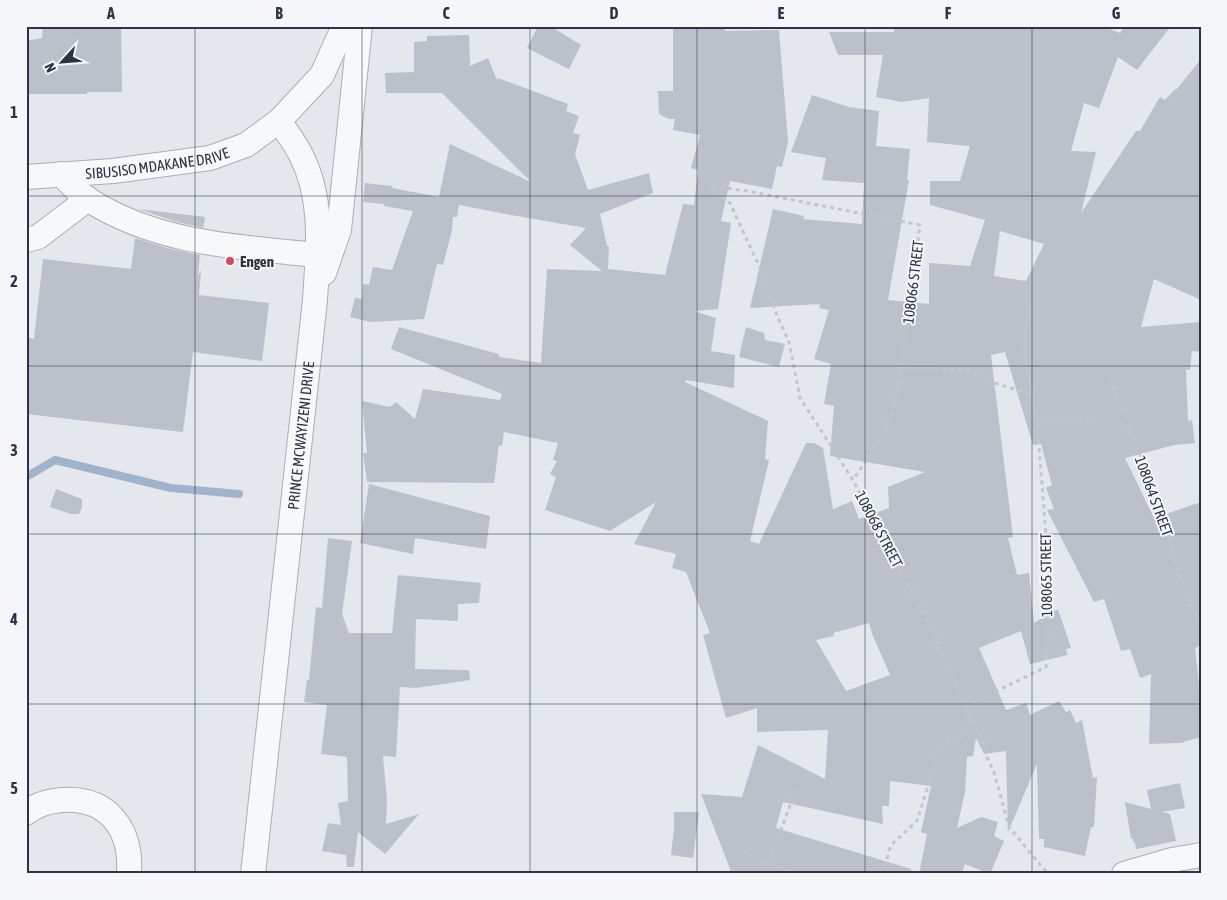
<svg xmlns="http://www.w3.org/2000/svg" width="1227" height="900" viewBox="0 0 1227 900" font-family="'Asap Condensed',sans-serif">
<rect width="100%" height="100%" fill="#e4e7ec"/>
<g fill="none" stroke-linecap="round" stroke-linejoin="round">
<polyline stroke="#9fb4cc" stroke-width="8" points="26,477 55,460 171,488 239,494"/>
</g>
<g fill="#bbc0ca" fill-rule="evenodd">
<polygon points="43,26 121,26 122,92 87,92 87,94 26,94 26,41 42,38"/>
<polygon points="538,26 550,26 581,45 569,69 527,48"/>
<path d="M673,26H725V31L779,30L788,142L782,167L777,166L772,189L730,181L721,221L731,223L718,309L694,311L716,318L711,351L735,355L734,388L686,380L685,382L768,421L765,459L769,460L750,541L759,544L806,443H814L823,448L833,509L852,501L859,519L889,508L888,487L925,472L830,456L834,406L824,404L831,364L814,359L829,310L819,308L820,304L750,308L773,209L804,216L803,219L862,224L864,183L822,180L826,158L791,152L812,95L849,107L879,111L876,146L910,149L907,180H909L888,300L929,304V263L970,266L985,220L930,205V181H960L970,146L927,142L929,98L902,102L876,97L883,55H838L829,32H894V26H1102L1120,33L1124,26H1171L1137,70L1118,57L1099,108L1084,103L1071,151L1096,152L1081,213L1136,131H1140L1160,97L1165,100L1175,89L1176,90L1201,59V300L1154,279L1141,327L1201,322V352L1192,351L1190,370L1186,369L1188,421L1192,420L1195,443L1174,445L1125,458L1154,518L1201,502V645L1195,648L1201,702V737L1180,743L1149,744L1151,674L1140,678L1130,649L1121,651L1104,599L1094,602L1047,510L1054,509L1046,488L1052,485L1041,444L1033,445L1005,352L991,355L1013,537L1008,538L1017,575L1029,573L1034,623L1058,609L1071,648L1066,649L1067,655L1030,664L1021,631L979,648L1006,710L1026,703L1030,715L1059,701L1066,712L1070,710L1076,723L1082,720L1093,778L1097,777L1094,827H1091L1085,856L1044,847V839H1039L1037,764L1008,832L1006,751L984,754L976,738L973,756L967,757L965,792L957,828L981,817L998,822L994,836L1004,841L990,874L965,864L961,874H919L927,834L921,832L931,786L890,781L889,806H882L883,824L783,802L776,828L911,869L910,874H732L701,794L742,797L758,745L825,779L828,730L757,732V708L726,718L703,635L710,633L686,572L672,568L676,554L634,544L656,502L610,531L545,510L556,477L550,474L557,461L553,460L558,443L504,432L502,446L499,445L494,483L367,482L363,453H367L362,401L390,407L396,402L415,419L423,389L500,400L502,394L391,349L399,327L499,354V357L541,363L547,269L602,271L570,245L586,228L511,215L459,205L457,217H453L452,230L443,265L437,264L424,319L371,322L350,317L355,298L362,299L363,284L369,285L373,267L392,270L413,211L384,206V204L363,202L365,183L392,186V188L439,197L450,144L531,182L442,93H386L385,73L414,72V42L427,41V36L469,35L470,66L488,58L497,80L498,78L568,104L566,111L579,116L573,133L580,135L575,154L588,190L649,173L653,193L600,214L607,246H609L608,269L665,275L683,204L694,205L698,170L691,168L700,135L673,130L675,119H669L659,114L658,91H673ZM1000,231L1044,244L1026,281L994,276ZM869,623L873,636L890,675L846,691L816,640L834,636L833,633Z"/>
<polygon points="138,209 205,217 203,228 174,221"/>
<polygon points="135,238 167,248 200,255 198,275 201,271 199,295 269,303 262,361 193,352 183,432 26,414 26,337 34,339 43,259 131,269"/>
<polygon points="746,327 764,333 765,340 785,344 779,367 739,357"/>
<polygon points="369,484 490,516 486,549 415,538 413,554 360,543"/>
<polygon points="56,489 82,499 82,507 79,514 71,514 50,507"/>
<polygon points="328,538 352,541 342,614 349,633 392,633 398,575 481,583 479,603 458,604 458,621 416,619 415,669 469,670 470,680 416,688 400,687 396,757 383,756 387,800 386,824 419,814 385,854 358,832 354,867 347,867 346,855 322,851 328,823 341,825 338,803 348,801 347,757 321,754 327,705 304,702 307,680 309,680 316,607 322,608"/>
<polygon points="1180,783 1185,808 1162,812 1170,814 1176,841 1136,849 1135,842 1133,842 1133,838 1131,839 1125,802 1151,809 1147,790"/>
<polygon points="674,812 699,812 693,858 671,855 674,828"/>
</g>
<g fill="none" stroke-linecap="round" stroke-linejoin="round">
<g stroke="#a9aeb7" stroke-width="26">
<g id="minor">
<path d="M61,174C70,183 79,194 89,200C158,244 239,247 317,255"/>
<path id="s1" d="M26,177L113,171L210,158L246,145L279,121"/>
<polyline points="26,240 38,237 88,199"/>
<polyline points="324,273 339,230 360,26"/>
<path d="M26,813C37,804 48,801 62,800C109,797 132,830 129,874"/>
<path id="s2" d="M253,874L315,300C318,251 324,202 302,157C296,144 287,133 279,121L322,75L344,26"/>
<polyline points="1124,874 1172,860 1201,855"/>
</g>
</g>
<g stroke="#c2c5cb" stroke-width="3" stroke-dasharray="4 4" stroke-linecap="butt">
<polyline points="710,186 730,203 760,268 778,318 789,342 800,398 853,480 934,634 957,688 982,739 986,755 994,772 1009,827 1048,874"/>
<polyline points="712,186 747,191 920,225 897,398 885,432 853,480"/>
<polyline points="902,368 968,370 994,383 1031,394"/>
<polyline points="1110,379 1165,515 1175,563 1189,604 1201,622"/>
<polyline points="1037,421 1086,421 1103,403 1117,398"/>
<polyline points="966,706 1046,667 1049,574 1037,421 1023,346 1030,310"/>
<polyline points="742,851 796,874"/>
<polyline points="769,861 796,790"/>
<polyline points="882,874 891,845 917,821 942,742 967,734 969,725 967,713"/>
</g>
<use href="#minor" stroke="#f7f8fa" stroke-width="24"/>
</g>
<path fill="none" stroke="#2b3445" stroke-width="1" stroke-opacity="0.55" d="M195,26V874M362,26V874M530,26V874M697,26V874M865,26V874M1032,26V874M26,196H1201M26,366H1201M26,534H1201M26,704H1201"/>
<circle fill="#d1495b" stroke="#f4f6f9" stroke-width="2" cx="230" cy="261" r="5"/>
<g text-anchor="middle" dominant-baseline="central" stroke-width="4" stroke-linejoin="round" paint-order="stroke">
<g font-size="15" fill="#2b3445" stroke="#f4f6f9">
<text stroke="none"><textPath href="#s1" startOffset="132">SIBUSISO MDAKANE DRIVE</textPath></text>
<text transform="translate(913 282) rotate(-83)">108066 STREET</text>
<text stroke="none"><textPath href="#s2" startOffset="441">PRINCE MCWAYIZENI DRIVE</textPath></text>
<text transform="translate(1154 496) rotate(70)">108064 STREET</text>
<text transform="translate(879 529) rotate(62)">108068 STREET</text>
<text transform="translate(1046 575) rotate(-91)">108065 STREET</text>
</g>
<g font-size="15" font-weight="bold" fill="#2b3445" stroke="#f4f6f9" text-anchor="start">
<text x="240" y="261">Engen</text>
</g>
</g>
<rect width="1227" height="900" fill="none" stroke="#f4f6f9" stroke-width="55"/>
<g transform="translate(62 62) rotate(244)" stroke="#f4f6f9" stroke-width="4" paint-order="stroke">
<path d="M0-4L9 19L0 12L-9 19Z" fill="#2b3445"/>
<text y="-8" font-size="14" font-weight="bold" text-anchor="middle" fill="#2b3445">N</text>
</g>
<rect x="28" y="28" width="1172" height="844" fill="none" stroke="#2b3445" stroke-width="2"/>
<g font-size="16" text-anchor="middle" font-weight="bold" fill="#2b3445">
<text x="111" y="19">A</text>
<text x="279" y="19">B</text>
<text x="446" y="19">C</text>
<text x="614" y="19">D</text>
<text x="781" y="19">E</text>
<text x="948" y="19">F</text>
<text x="1116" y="19">G</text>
<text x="14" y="118">1</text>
<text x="14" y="287">2</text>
<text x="14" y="456">3</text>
<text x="14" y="625">4</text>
<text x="14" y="794">5</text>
</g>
</svg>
